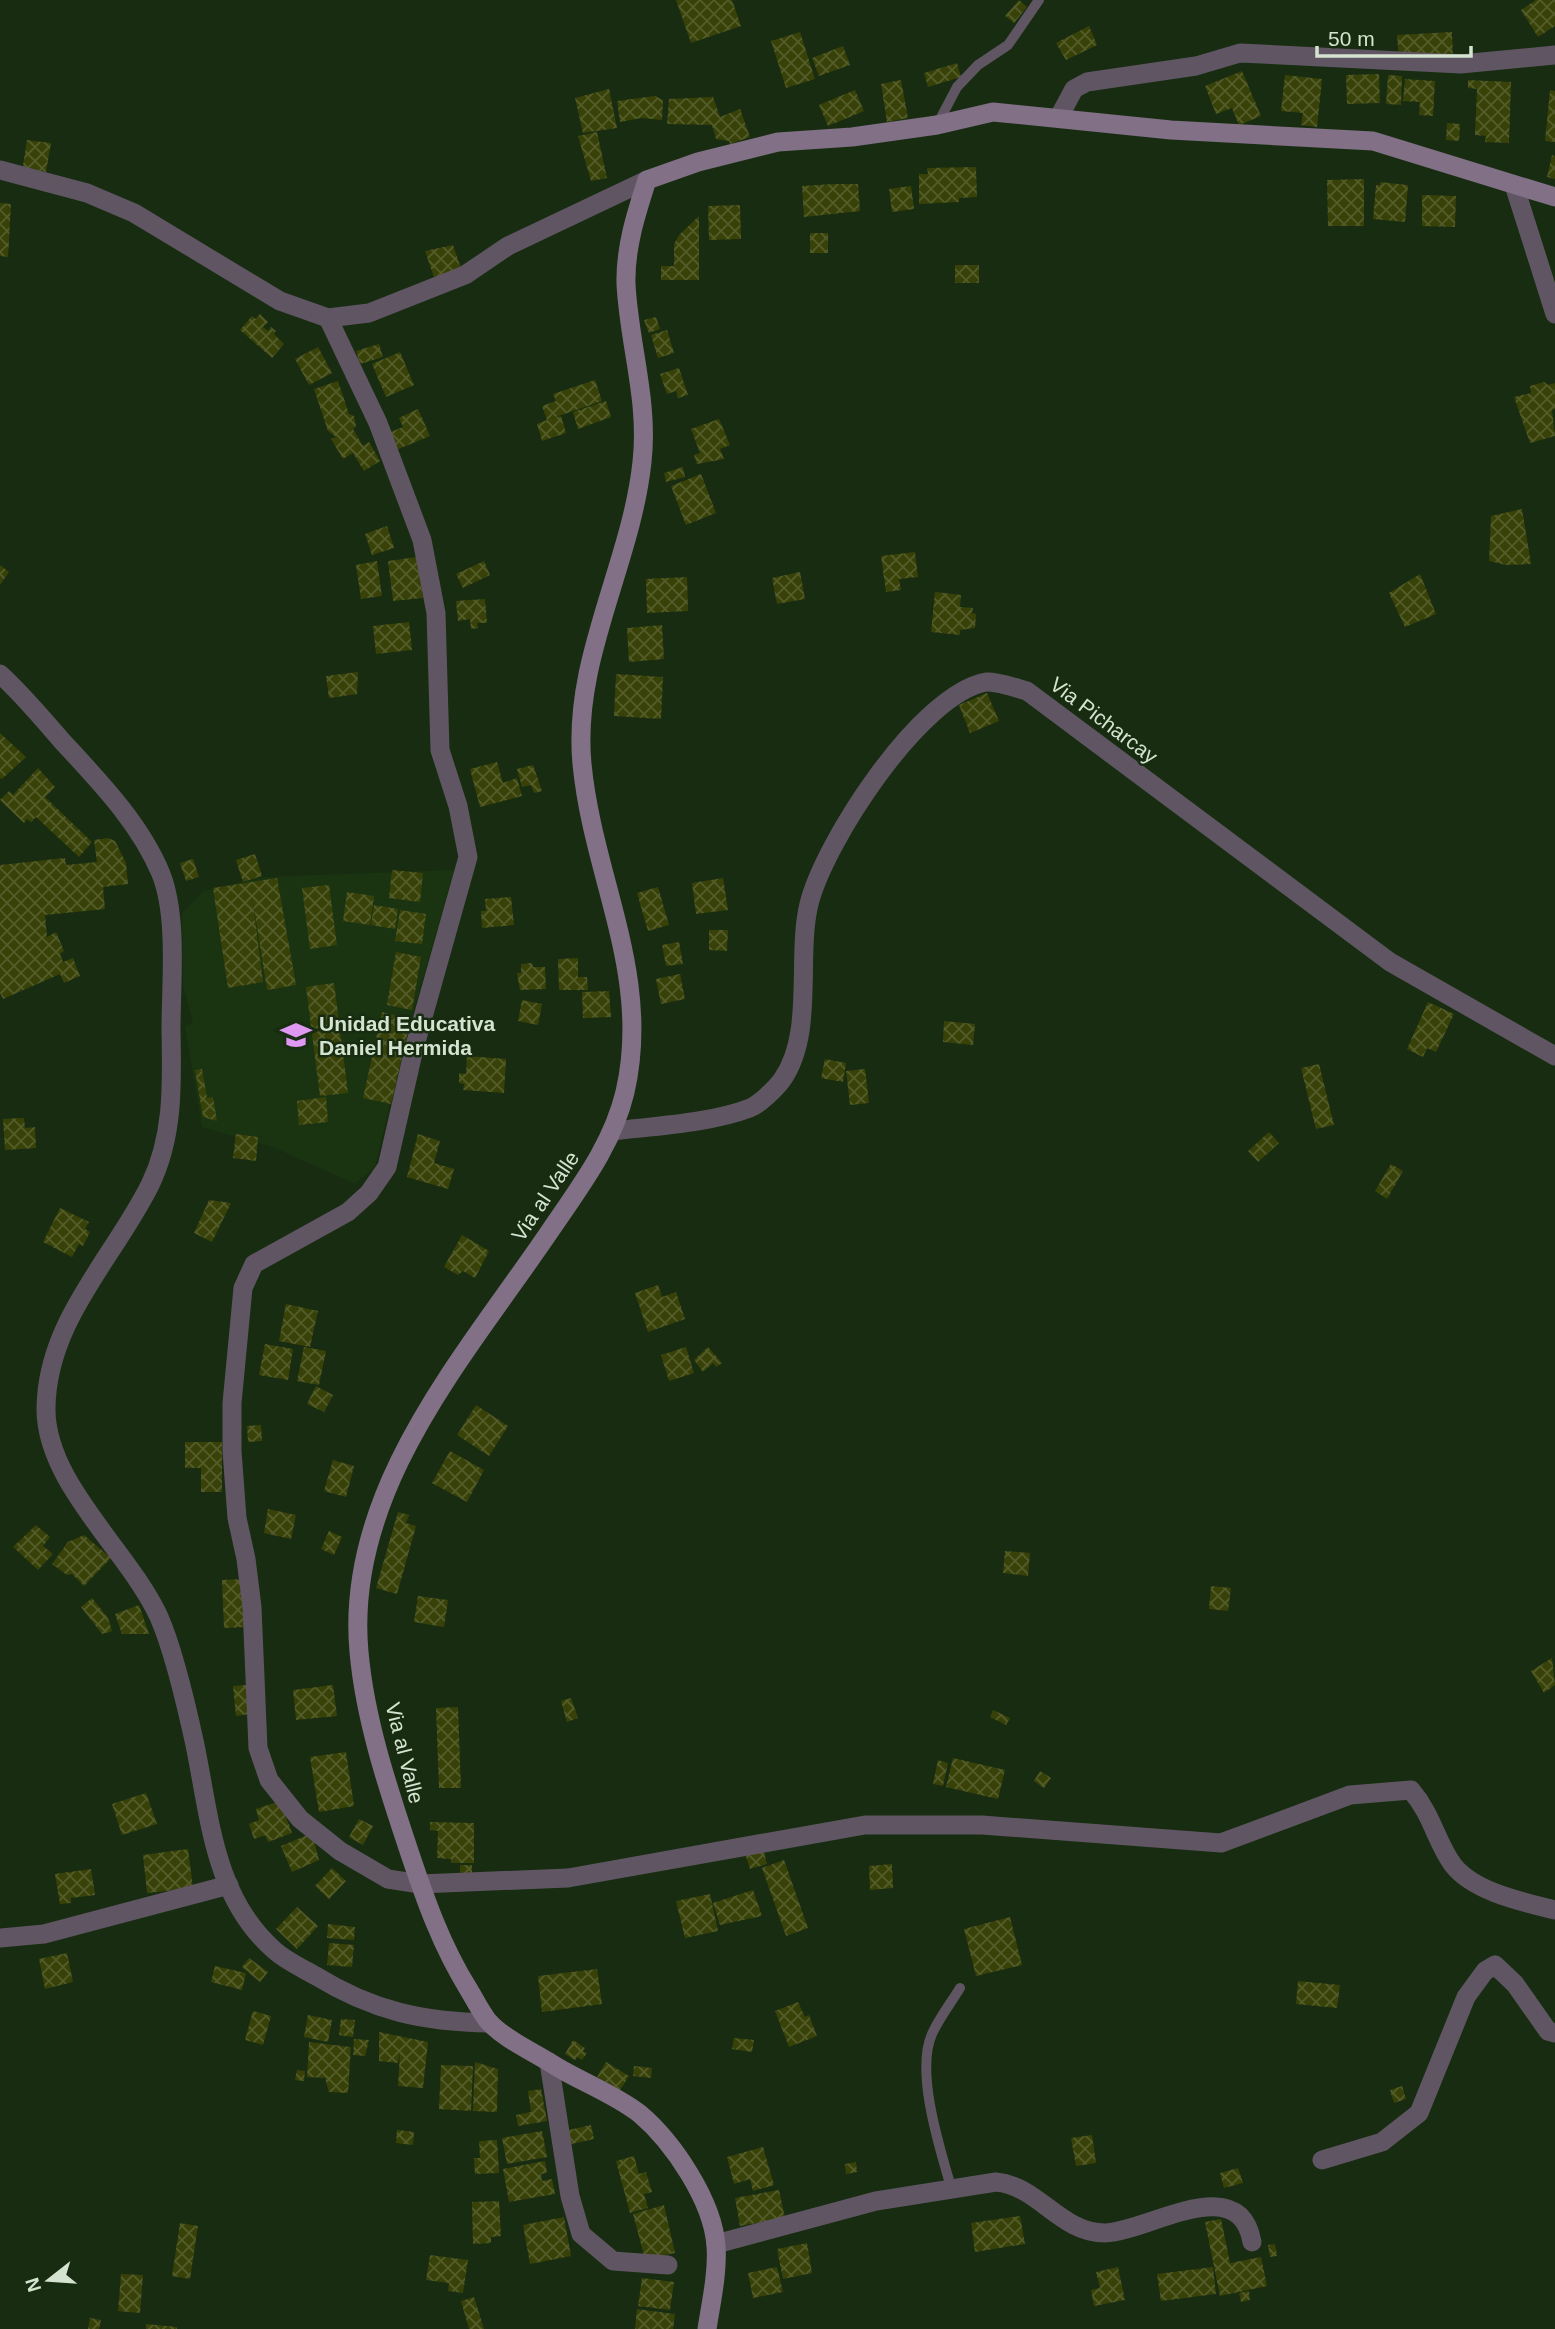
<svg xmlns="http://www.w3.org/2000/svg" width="1555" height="2329" viewBox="0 0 1555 2329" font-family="Helvetica,sans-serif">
<defs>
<pattern id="building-cross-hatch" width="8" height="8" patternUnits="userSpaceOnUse" patternTransform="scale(1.75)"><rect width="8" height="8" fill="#384107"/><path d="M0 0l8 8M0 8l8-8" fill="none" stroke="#545c2a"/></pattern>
</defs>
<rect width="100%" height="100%" fill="#172c10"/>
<polygon fill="#1a3411" points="454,870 404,1045 375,1167 355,1184 275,1148 202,1127 185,1026 193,1023 183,985 182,913 204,891 263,877"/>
<g fill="url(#building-cross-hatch)">
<polygon points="676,0 732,0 741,26 691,43"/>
<polygon points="1019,0 1027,7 1014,23 1005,16"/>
<polygon points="1536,0 1555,0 1555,26 1538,37 1521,10"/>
<polygon points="1089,26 1097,45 1066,60 1056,43"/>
<polygon points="800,32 815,79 786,88 771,41"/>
<polygon points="1452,32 1453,56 1399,59 1397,35"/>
<polygon points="843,46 850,65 819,76 812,58"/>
<polygon points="957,63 961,77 928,87 924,73"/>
<polygon points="1242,71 1261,116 1239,125 1232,108 1216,114 1205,86"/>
<polygon points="1379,74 1380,103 1347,104 1346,75"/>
<polygon points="1285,75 1322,79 1317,127 1301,125 1303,113 1281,111"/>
<polygon points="1388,75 1402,76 1401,105 1386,104"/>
<polygon points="1405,79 1435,81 1433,116 1419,115 1420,102 1403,101"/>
<polygon points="901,80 908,118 887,122 881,84"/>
<polygon points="1468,80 1511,82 1509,143 1485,142 1486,136 1475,135 1477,89 1468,88"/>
<polygon points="609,89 617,128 583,133 575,98"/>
<polygon points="855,90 864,111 828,126 819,105"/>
<polygon points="1550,90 1555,91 1555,142 1545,141"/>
<polygon points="655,96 663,100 662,120 641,118 620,122 617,101"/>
<polygon points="713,97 720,117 740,109 750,137 730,144 729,141 716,139 712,125 667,124 669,99"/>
<polygon points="1447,123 1460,124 1459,141 1446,140"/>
<polygon points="597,132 607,178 591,181 578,136"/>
<polygon points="27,140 51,143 46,172 29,169 22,172"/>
<polygon points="1552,155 1555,156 1555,179 1547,177"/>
<polygon points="976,167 977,197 959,198 959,202 919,204 919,174 928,174 927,168"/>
<polygon points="1364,179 1364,226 1328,226 1327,180"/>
<polygon points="1380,182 1408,185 1405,222 1373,219 1376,185 1380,185"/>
<polygon points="833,184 858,184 860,211 804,217 802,186"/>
<polygon points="911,186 914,209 892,212 889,189"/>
<polygon points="1422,195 1456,196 1455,227 1422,226"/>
<polygon points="0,203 11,204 8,257 0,256"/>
<polygon points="740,205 741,239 709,240 708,206"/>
<polygon points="699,216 699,280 661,280 661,266 674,266 674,244 679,235"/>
<rect x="810" y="233" width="18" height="20"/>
<polygon points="453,245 463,274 435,280 425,251"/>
<rect x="955" y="265" width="24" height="18"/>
<polygon points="260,314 268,322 263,327 268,331 271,327 276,331 274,334 284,344 272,358 240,330 252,316 256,319"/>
<polygon points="656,317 660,329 649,333 644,320"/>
<polygon points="667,330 674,353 658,358 651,335"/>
<polygon points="379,344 383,357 360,364 356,351"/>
<polygon points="318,347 332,373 309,385 295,359"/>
<polygon points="400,352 414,385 386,397 372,364"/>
<polygon points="679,368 688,395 678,398 676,391 667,394 660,374"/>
<polygon points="595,380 602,401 550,419 561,416 566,433 542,441 537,424 547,420 542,406 556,401 553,394"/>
<polygon points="338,381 349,414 354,416 356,426 353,429 363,446 369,442 380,461 364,471 353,453 343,459 331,439 336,437 328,431 314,389"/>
<polygon points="1544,382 1548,385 1555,383 1555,409 1552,410 1555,436 1530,443 1514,397 1531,393 1530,386"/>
<polygon points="606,401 611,417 578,429 573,412"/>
<polygon points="418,409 430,436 396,450 388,433 403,427 399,418"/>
<polygon points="719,419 730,445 720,449 724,459 697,464 694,455 700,453 691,429"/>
<polygon points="683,467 685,477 666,482 664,473"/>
<polygon points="701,474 716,513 686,525 671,486"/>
<polygon points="1522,509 1531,564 1506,565 1489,561 1491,516"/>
<polygon points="387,526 394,548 372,555 365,534"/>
<polygon points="915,552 918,577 899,579 901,590 886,592 881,556"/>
<polygon points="417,557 423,598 393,601 388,561"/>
<polygon points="377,561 382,596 361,599 356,565"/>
<polygon points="484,561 490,575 463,588 456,574"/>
<polygon points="0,565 9,572 0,585"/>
<polygon points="800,572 805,599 777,604 772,578"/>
<polygon points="1420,574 1436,614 1405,627 1389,593"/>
<polygon points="687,577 688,611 647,613 646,579"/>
<polygon points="935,592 961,595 960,607 973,608 972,613 976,614 975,628 960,630 960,635 931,632"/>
<polygon points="485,599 487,623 477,623 478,628 471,629 470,619 458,621 456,601"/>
<polygon points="409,622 412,650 376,654 373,626"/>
<polygon points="662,625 664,659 629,662 627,628"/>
<polygon points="358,672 357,694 329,698 326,676"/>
<polygon points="616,674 663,677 661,719 614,716"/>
<polygon points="987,693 999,721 970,733 959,705"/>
<polygon points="0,733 26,757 2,779 0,778"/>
<polygon points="497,762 503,783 517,778 522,796 480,807 470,769"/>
<polygon points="533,765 542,791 534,793 531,785 522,787 517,769"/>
<polygon points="38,768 55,787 45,797 92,842 79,857 36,817 31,822 27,819 24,823 0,800 9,791 13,795"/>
<polygon points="108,838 115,841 126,863 128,884 103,887 105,909 45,915 47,937 56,932 64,951 60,954 63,962 73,958 80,976 64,983 60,974 3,999 0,993 0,865 65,858 66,865 97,862 94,840"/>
<polygon points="255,854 262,876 243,882 236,860"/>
<polygon points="193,859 199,877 186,881 180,863"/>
<polygon points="392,870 423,873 420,902 389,898"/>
<polygon points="277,878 296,985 267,990 252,895 263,982 228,988 213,888"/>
<polygon points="723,878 728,910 696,914 692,883"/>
<polygon points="329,885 337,945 310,949 302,888"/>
<polygon points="658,887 669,925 648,931 637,893"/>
<polygon points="347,892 374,896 370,925 343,921"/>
<polygon points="511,897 514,925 482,928 481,911 486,911 485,899"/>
<polygon points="374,905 398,909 395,929 371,925"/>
<polygon points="400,910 426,914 422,944 395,941"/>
<polygon points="709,930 728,930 727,951 709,950"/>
<polygon points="679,942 683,964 666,966 662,945"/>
<polygon points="396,952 421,957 412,1010 387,1005"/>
<polygon points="578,958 578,977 587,977 588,990 559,990 558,959"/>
<polygon points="532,963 533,967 545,967 546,989 520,990 517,973 521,973 521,964"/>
<polygon points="680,974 685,999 661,1004 656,979"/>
<polygon points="334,983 348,1093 320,1096 306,987"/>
<polygon points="609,991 611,1017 583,1018 582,992"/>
<polygon points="522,1000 542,1004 538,1025 518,1021"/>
<polygon points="1428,1002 1454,1014 1436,1052 1427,1048 1423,1057 1407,1049"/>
<polygon points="382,1012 411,1019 391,1104 363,1098"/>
<polygon points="944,1021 975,1024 973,1045 943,1042"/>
<polygon points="467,1056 506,1059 504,1093 463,1090 464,1084 459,1083 459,1073 466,1074"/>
<polygon points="825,1059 846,1063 843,1082 821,1078"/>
<polygon points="1319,1064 1334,1125 1316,1129 1301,1068"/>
<polygon points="202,1069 207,1098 213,1097 217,1121 203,1117 195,1070"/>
<polygon points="865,1069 869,1103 850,1105 846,1071"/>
<polygon points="326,1097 328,1122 299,1125 297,1101"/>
<polygon points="24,1118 25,1128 35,1127 36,1148 5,1150 3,1119"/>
<polygon points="1269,1132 1279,1143 1258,1162 1248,1151"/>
<polygon points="236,1134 258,1137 256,1161 233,1158"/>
<polygon points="418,1134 440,1141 434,1163 454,1169 448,1189 407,1177"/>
<polygon points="1391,1164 1403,1171 1387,1199 1375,1191"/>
<polygon points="209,1200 231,1203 212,1242 194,1233"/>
<polygon points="60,1208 89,1222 85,1229 90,1232 83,1246 79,1244 72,1257 43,1242"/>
<polygon points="462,1235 489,1251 475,1278 463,1271 458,1275 444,1267"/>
<polygon points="658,1285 662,1297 676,1292 685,1319 648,1332 635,1293"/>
<polygon points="286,1304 318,1311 310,1347 279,1341"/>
<polygon points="265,1344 293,1349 288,1380 259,1375"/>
<polygon points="304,1347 326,1351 319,1385 297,1381"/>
<polygon points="686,1347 694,1373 669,1381 661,1355"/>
<polygon points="708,1347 722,1363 716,1367 713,1363 703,1372 694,1360"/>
<polygon points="316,1386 333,1395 324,1412 307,1404"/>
<polygon points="476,1405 508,1426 489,1456 457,1435"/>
<polygon points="261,1425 262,1441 248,1442 247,1426"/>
<polygon points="185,1442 222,1442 222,1492 201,1492 201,1468 185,1468"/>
<polygon points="450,1451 484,1470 467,1502 432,1483"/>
<polygon points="333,1460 354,1466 346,1497 324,1491"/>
<polygon points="268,1509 296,1515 291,1539 264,1533"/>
<polygon points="398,1512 409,1515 406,1523 416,1526 397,1594 376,1588"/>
<polygon points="36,1525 50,1537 43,1546 53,1554 38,1570 13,1547"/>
<polygon points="329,1531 342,1537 334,1555 321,1549"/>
<polygon points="84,1535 111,1558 84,1586 72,1574 67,1575 52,1564 68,1542"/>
<polygon points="1005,1551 1030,1553 1028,1576 1003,1573"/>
<polygon points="244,1579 246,1627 224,1628 222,1580"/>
<polygon points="1211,1586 1231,1588 1228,1611 1209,1609"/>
<polygon points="418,1596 448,1600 444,1627 414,1622"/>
<polygon points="92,1598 108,1618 112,1631 102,1634 81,1607"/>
<polygon points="139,1605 149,1634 122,1634 115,1614"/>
<polygon points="1552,1658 1555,1685 1544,1693 1531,1671"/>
<polygon points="246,1685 249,1714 236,1716 233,1686"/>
<polygon points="333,1685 337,1716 296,1720 293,1690"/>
<polygon points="571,1698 578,1718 567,1722 561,1701"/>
<polygon points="458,1707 461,1788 439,1788 436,1708"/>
<polygon points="993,1710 1010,1718 1006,1725 990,1717"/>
<polygon points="346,1752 354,1806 319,1812 310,1757"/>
<polygon points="953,1758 1005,1770 998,1799 946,1787"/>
<polygon points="938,1760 948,1763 943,1786 933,1784"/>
<polygon points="1040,1771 1051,1778 1044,1788 1034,1781"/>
<polygon points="146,1793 157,1824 122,1835 112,1804"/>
<polygon points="280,1801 292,1833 268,1842 265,1835 254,1839 249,1824 259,1820 256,1809"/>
<polygon points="359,1819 373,1826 363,1845 349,1837"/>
<polygon points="430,1822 474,1823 474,1863 451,1863 451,1859 437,1858 438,1831 430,1830"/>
<polygon points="312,1833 319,1860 292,1872 281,1846"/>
<polygon points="762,1845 767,1864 750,1869 744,1850"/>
<polygon points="188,1849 193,1888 147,1893 143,1855"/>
<polygon points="784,1860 808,1928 786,1936 762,1868"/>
<polygon points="892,1864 893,1888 870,1890 869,1866"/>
<rect x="460" y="1865" width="12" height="10"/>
<polygon points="332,1868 346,1881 329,1899 315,1886"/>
<polygon points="91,1869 95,1895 71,1898 71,1903 60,1904 55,1874"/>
<polygon points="753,1890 762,1916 720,1925 713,1903"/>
<polygon points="710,1894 718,1931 685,1938 676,1901"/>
<polygon points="297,1907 318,1926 297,1949 276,1929"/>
<polygon points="1010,1917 1022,1965 976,1976 964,1929"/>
<polygon points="328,1924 355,1927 354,1940 327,1938"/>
<polygon points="329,1943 354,1945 352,1967 327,1965"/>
<polygon points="67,1953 73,1982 45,1989 39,1959"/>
<polygon points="249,1958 268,1972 260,1982 242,1967"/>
<polygon points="215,1966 246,1973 242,1990 211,1982"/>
<polygon points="597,1969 602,2004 542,2012 538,1976"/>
<polygon points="1298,1981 1340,1985 1337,2008 1296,2004"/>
<polygon points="798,2002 805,2017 809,2015 817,2036 789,2047 775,2011"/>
<polygon points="253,2011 271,2016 263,2045 245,2040"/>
<polygon points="308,2015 332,2020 328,2042 304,2037"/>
<polygon points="341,2019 355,2020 353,2037 339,2035"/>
<polygon points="379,2032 428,2042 423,2088 398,2086 400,2052 398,2063 379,2061"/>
<polygon points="734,2038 754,2040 752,2052 732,2049"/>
<polygon points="354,2039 369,2040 365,2056 353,2055"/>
<polygon points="573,2040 585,2048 583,2051 587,2053 582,2060 577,2057 575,2060 565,2054"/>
<polygon points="309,2042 351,2047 348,2093 329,2092 325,2078 307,2077"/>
<polygon points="475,2062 498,2069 497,2112 473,2111"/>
<polygon points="606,2062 629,2076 620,2090 597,2077"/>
<polygon points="441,2065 473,2066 471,2111 439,2109"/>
<polygon points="634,2066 652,2068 651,2078 633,2076"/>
<polygon points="297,2070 305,2071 304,2081 295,2080"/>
<polygon points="1402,2086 1406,2099 1394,2103 1390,2090"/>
<polygon points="541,2089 547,2121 518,2126 516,2115 531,2112 528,2091"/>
<polygon points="591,2125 594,2139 567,2145 564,2131"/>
<polygon points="397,2130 414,2132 413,2145 396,2143"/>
<polygon points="542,2131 547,2157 507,2164 502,2138"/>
<polygon points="1092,2135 1096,2163 1076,2166 1071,2138"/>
<polygon points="497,2140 499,2173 475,2174 474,2158 480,2158 479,2141"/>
<polygon points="763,2147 774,2185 753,2191 750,2179 734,2184 727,2157"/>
<polygon points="634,2156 639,2174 646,2172 652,2192 644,2194 648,2208 630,2213 616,2161"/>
<polygon points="545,2161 547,2173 541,2174 542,2181 552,2179 555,2194 509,2202 503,2169"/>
<polygon points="856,2162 857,2172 846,2174 845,2164"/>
<polygon points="1238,2168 1243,2183 1224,2188 1220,2173"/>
<polygon points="779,2190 785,2218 740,2226 735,2198"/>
<polygon points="499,2201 501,2236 491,2237 491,2243 473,2244 472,2202"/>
<polygon points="664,2205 675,2253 645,2259 633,2214"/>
<polygon points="1020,2216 1025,2244 975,2252 971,2223"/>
<polygon points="564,2217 571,2256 530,2264 523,2225"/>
<polygon points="1221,2219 1230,2263 1261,2257 1267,2286 1220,2296 1205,2222"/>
<polygon points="180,2223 198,2226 190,2279 172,2276"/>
<polygon points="807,2243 812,2273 783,2279 777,2249"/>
<polygon points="1275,2244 1277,2256 1270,2257 1268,2245"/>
<polygon points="430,2255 468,2260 463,2293 448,2291 449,2283 426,2280"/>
<polygon points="777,2267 783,2292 753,2298 748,2273"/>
<polygon points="1118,2267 1125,2300 1094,2306 1091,2290 1100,2288 1096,2272"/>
<polygon points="1213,2267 1216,2294 1161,2301 1157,2274"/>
<polygon points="121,2274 143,2275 140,2313 118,2311"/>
<polygon points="642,2278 674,2282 670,2310 638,2306"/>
<polygon points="1249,2291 1250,2300 1241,2302 1239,2293"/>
<polygon points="474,2297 484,2329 469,2329 461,2301"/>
<polygon points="637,2309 675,2314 673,2329 635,2329"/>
<polygon points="90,2318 101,2320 99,2329 88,2329"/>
<polygon points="146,2324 177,2327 177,2329 146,2329"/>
</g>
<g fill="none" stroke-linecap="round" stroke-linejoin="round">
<g stroke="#605563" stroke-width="10">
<polyline points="937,125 957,87 978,65 1008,45 1039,0"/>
<path d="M951,2187C940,2149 915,2072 932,2034C939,2018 951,2003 960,1988"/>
</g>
<g stroke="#605563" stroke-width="19">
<polyline points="1059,117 1074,89 1087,82 1196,66 1240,53 1461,64 1555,55"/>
<polyline points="1514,185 1555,314"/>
<path d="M328,318L378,423L422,540L436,613L440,750L458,806L468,857L414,1049L387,1167L369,1193L348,1212L254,1264L243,1288L232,1403V1451L237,1518L246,1559L252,1607L258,1748L269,1780L300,1819L340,1851L388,1879L420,1884L568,1878L865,1825H982L1221,1843L1350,1795L1411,1790C1433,1816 1436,1842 1453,1865C1474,1892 1523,1902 1555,1910"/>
<path d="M614,1131C656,1126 711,1123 750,1108C760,1104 776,1088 782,1080C815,1033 796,958 809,904C824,843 920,694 986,682C997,681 1016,688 1027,691L1390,962L1555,1056"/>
<polyline points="0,1938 44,1934 229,1885"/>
<polyline points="549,2062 570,2196 581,2234 613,2261 668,2265"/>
<polyline points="1322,2160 1382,2142 1419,2113 1466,1997 1485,1971 1495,1965 1515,1984 1548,2031 1555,2033"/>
<path d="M716,2244L876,2201L996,2182C1039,2186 1060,2233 1105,2233C1147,2232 1239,2169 1252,2242"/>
</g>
<g stroke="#605563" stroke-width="19">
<polyline points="0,170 87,193 134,213 280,301 328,318 369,313 465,275 508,246 647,180"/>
<path d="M0,674C22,694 42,718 62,741C98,780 140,823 161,874C178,917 171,983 171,1030C172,1083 174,1136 150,1185C113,1259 47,1321 46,1408C45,1483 129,1551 159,1617C174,1651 187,1708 195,1745C210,1818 214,1897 274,1950C286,1961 302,1968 316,1976C373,2011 423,2022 490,2023"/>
</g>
<path stroke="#817086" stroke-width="19" d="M707,2329C711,2303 718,2272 716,2246C713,2201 673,2142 640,2114C616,2095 584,2083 557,2067C536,2053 505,2040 488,2021C481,2012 475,2000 469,1990C441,1945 425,1899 408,1848C387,1785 365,1719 359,1652C344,1489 467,1354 552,1228C582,1184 613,1143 625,1092C652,975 593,878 582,764C572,659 631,565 642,462C649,401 629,344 626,284C625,248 636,214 647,180L698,162L778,142L852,137L937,125L993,112L1171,130L1373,141L1555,197"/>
</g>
<defs>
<g id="school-bare" transform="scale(2.415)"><path d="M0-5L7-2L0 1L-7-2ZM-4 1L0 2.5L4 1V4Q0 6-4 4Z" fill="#de98f2" stroke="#172c10" stroke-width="2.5" paint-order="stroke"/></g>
</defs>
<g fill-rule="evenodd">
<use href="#school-bare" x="296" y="1035"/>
</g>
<g text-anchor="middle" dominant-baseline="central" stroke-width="5" stroke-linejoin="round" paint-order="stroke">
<g font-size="21" fill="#d5e3d1" stroke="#172c10">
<text transform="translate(1104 720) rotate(37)">Via Picharcay</text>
<text transform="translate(545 1196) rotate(-56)">Via al Valle</text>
<text transform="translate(405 1753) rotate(76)">Via al Valle</text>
</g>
<g font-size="21" font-weight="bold" fill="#d5e3d1" stroke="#172c10" text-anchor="start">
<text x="319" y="1023">Unidad Educativa<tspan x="319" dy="24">Daniel Hermida</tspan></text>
</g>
</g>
<g transform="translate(49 2280) rotate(253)" stroke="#172c10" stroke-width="5" paint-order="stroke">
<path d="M0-5L12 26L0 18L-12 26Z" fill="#d5e3d1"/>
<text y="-10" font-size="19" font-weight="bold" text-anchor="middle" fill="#d5e3d1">N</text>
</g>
<path d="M1317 46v10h154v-10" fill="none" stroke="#d5e3d1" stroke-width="3.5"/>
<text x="1328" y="46" font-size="21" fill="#d5e3d1" stroke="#172c10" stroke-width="5" paint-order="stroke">50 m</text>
</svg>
